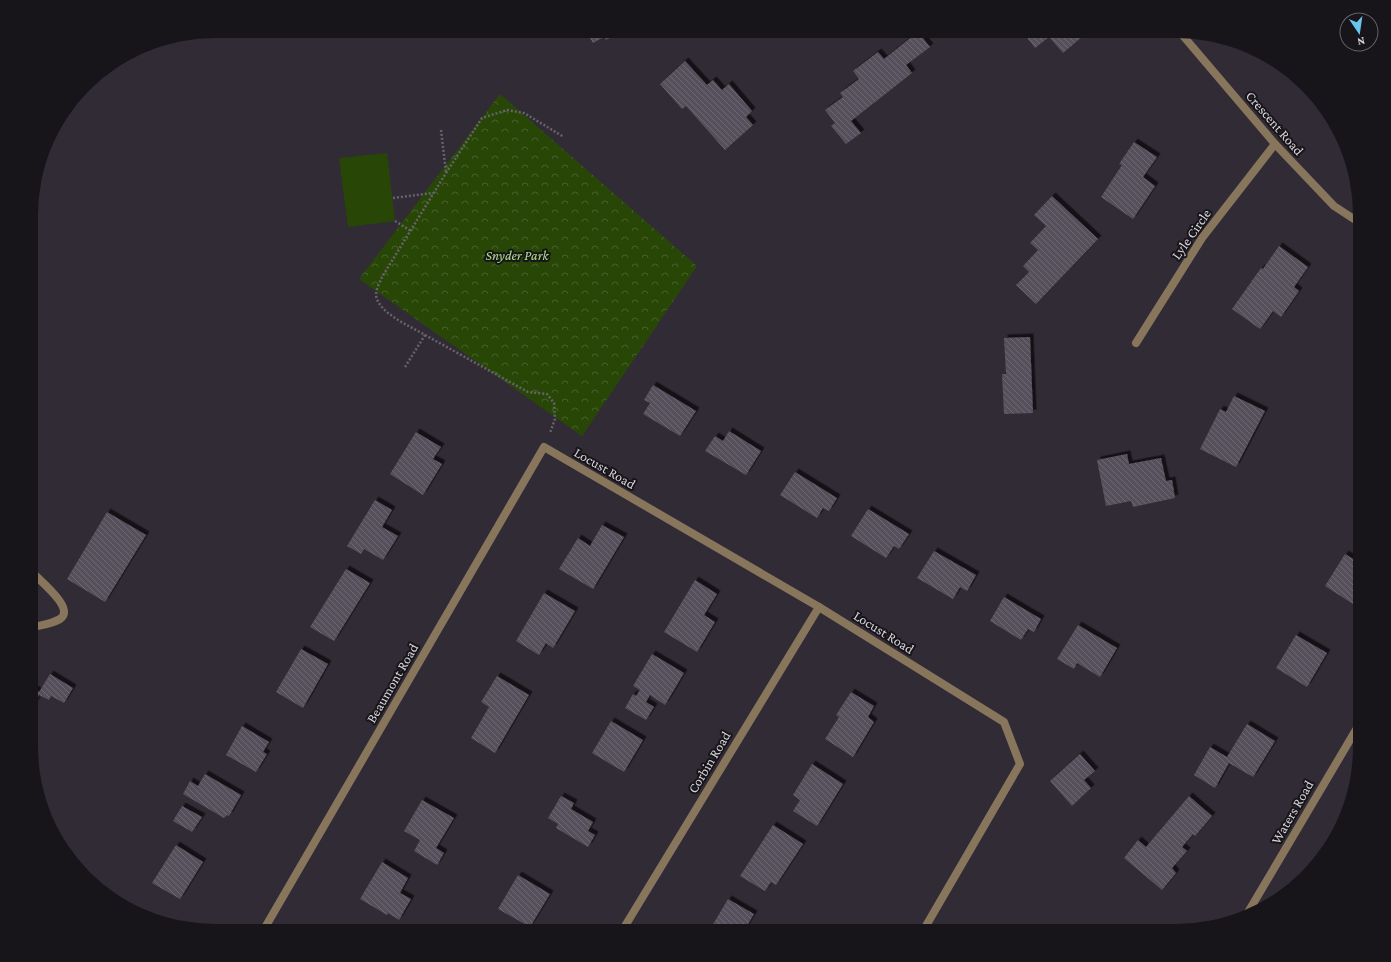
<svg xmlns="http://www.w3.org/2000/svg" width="1391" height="962" viewBox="0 0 1391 962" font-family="'Crimson Pro',serif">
<defs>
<pattern id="park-crowns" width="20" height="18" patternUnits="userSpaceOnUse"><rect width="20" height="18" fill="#284707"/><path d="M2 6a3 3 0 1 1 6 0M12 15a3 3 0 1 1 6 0" fill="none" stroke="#46612b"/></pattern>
<pattern id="building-back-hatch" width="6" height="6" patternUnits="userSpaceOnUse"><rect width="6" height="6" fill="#564f5b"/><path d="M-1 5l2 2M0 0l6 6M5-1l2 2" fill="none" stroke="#6e6772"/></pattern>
<filter id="shadow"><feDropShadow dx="3.5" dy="-3.5" stdDeviation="0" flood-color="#0009"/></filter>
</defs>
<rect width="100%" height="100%" fill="#312b36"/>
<polygon fill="#284707" points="387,153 395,221 348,227 339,158"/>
<polygon fill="url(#park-crowns)" points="500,94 697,266 582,436 359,279"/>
<g fill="url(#building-back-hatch)" filter="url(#shadow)">
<polygon points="586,31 621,31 606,40 604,37 593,43"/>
<polygon points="1022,31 1089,31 1063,53 1049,37 1035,48"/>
<polygon points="918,32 930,47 906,65 912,73 851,121 861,133 846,144 831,126 835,123 825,110 843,97 840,93 859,79 853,71 878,52 884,59"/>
<polygon points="685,61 707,85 713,80 722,90 729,84 752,111 746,117 753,125 725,150 686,106 682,109 660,84"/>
<polygon points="1134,142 1157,157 1143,177 1155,186 1133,219 1101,197 1122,165 1119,164"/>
<polygon points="1052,196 1098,239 1036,304 1016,285 1029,272 1023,266 1038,250 1030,243 1046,226 1034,215"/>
<polygon points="1279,246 1308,267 1294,287 1299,291 1281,317 1273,311 1260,329 1232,309 1261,268 1263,269"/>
<polygon points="1030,337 1033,413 1004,414 1002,374 1006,374 1004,338"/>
<polygon points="653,385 696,411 680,436 643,414 650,403 644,400"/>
<polygon points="1234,396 1265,411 1236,467 1200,449 1220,409 1226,412"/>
<polygon points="729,431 761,451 746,475 705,451 715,436 723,441"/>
<polygon points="416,432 441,447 433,459 442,464 423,495 390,474"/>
<polygon points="1127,454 1129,464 1161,458 1166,481 1172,480 1175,498 1133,507 1131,501 1106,506 1097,460"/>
<polygon points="795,472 837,498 829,511 823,508 817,518 780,495"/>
<polygon points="375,500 392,510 382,527 398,536 383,560 364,549 361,554 347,546"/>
<polygon points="868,509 909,534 899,549 894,546 886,558 851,536"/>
<polygon points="107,512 146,535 105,602 67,579"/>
<polygon points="602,525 624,537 593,589 559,569 578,538 590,546"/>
<polygon points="934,551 976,575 967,591 960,587 953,599 917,578"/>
<polygon points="1345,554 1360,563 1360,600 1356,606 1325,586"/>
<polygon points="346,569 370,583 334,641 310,627"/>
<polygon points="695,580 717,594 704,615 715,622 697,652 664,632"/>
<polygon points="544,593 575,611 553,648 546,643 539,655 516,641"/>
<polygon points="1004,597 1041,619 1034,632 1028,629 1021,640 990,621"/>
<polygon points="1078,625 1117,648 1100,677 1077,663 1074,669 1057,659"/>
<polygon points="1296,635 1327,653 1307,687 1276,668"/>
<polygon points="301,649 328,664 303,708 276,692"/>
<polygon points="652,654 684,673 665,705 650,695 646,702 654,707 646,720 625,708 633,694 636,696 640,690 633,686"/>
<polygon points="50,674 73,688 64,703 51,696 49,700 39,695 33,707 33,688 39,692"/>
<polygon points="497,676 529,695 495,753 471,738 489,707 481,702"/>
<polygon points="851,692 874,706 868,717 874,722 853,757 825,739 839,717 836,715"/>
<polygon points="611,721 643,740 624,772 592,753"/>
<polygon points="1247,724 1275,741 1253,777 1229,763 1215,788 1194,775 1210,747 1227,757"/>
<polygon points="242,726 269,742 263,752 267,754 256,772 226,755"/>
<polygon points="1080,754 1095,771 1084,780 1091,788 1072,806 1050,781"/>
<polygon points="812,764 843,784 817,826 793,811 800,800 793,795"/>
<polygon points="205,774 241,795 229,816 227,815 224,818 183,794 190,781 198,786"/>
<polygon points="561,796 574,803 571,809 593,822 588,831 595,835 588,847 556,828 558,824 548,818"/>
<polygon points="1189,796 1212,816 1195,836 1193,834 1182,847 1187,851 1172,868 1176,873 1162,890 1124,858 1138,840 1146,847"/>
<polygon points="422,800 454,818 436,848 444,853 437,865 414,851 420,840 404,831"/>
<polygon points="182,806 202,817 192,832 173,821"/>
<polygon points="773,825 803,844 776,885 771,882 765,891 740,876"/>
<polygon points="176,845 203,862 180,899 152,883"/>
<polygon points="382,862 408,878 400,893 411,899 399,920 388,913 387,915 360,899"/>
<polygon points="518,875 550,894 530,927 498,909"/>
<polygon points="728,899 754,914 744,931 709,931"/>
</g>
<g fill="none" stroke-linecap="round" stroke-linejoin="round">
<g stroke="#67626c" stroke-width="2.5" stroke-dasharray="2 2" stroke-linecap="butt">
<polyline points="441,130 446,172"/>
<polyline points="393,198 433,193"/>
<polyline points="395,221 411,231"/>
<polyline points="425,335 528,392 547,394 554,403 555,419 550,433"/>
<path d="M405,367L425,335C410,326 378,313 376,295C376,289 380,282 382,277L446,173L482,118L507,110L524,113L564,137"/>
</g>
<path stroke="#87765b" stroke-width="8" d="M33,573C40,581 76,609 60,619C52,624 41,625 33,627"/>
<g stroke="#87765b" stroke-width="8">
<polyline points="1179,31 1275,144 1334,206 1360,223"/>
<polyline points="1136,343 1202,238 1275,144"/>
<polyline points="1247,914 1360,723"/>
<polyline points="263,931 544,447 819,607 1004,722 1020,764 923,931"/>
<polyline points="622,931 819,607"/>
</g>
</g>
<g text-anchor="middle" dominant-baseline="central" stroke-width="4" stroke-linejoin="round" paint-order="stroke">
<g font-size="14" fill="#d8d4db" stroke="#17151a">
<text transform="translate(1275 123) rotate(49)">Crescent Road</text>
<text transform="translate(1191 234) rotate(-55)">Lyle Circle</text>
<text transform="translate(605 468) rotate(30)">Locust Road</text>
<text transform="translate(884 632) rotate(32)">Locust Road</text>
<text transform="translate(392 683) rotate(-60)">Beaumont Road</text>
<text transform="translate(709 762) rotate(-59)">Corbin Road</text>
<text transform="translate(1292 812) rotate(-60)">Waters Road</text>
</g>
<g font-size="14" font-style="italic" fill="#ace085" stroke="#17151a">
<text x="517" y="255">Snyder Park</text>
</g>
</g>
<path d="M0 0H1391V962H0ZM215 38H1176A177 177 0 0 1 1353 215V747A177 177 0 0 1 1176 924H215A177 177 0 0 1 38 747V215A177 177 0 0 1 215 38Z" fill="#17151a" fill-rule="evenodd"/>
<g transform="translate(1359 32) rotate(167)"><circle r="19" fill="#17151a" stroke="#646167"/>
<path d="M0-3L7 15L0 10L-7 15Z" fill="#69c4f0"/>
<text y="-6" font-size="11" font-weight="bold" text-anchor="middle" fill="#d8d4db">N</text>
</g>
</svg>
